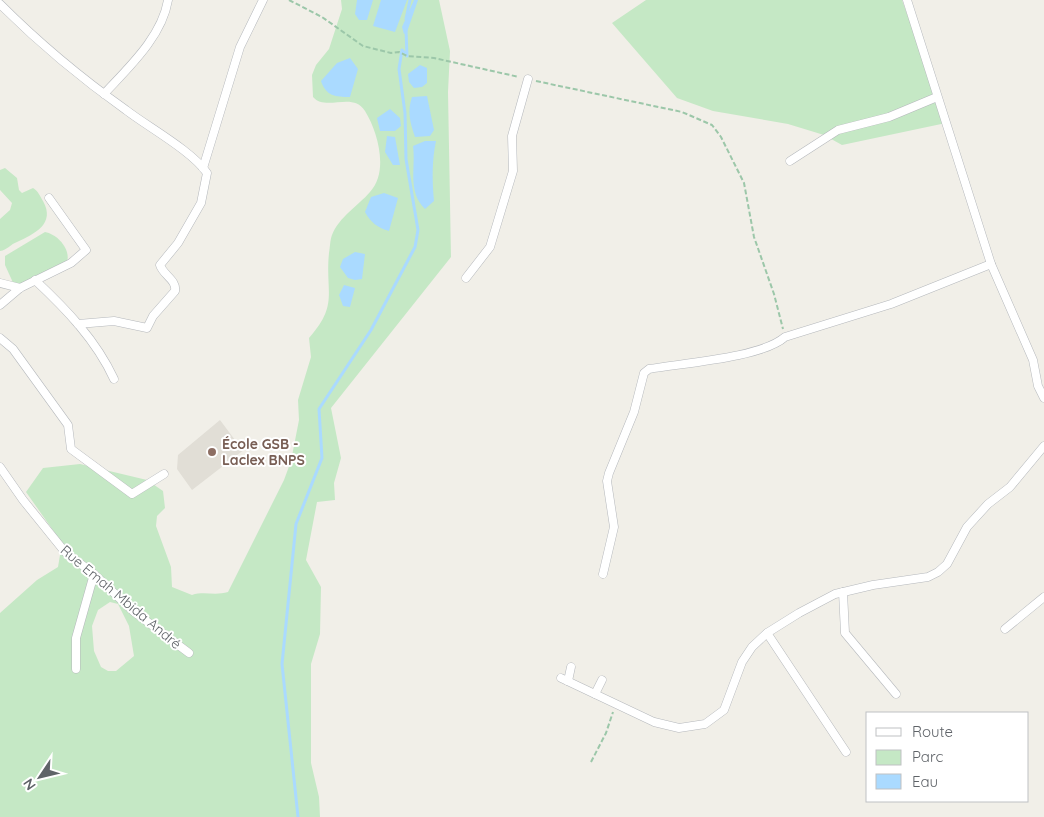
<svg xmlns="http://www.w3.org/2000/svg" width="1044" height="817" viewBox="0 0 1044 817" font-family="Quicksand,sans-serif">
<rect width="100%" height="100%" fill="#f1efe8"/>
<polygon fill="#e1ded6" points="220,420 235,440 239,441 245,449 192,490 177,469 178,455"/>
<g fill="#c5e8c5" fill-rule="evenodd">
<path d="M341,0H439L450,51L448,92L451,257L331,408L341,458L334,483L335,500L317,502L306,560L321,587L320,634L311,664V763L319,797L320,817H0V613L37,580L58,567L62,543L26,492L43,468L80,464L147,480L163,491L165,508L157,516L156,526L171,567L172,587L192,595C204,591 215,596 228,592L284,480L291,461L299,420L298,400L311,357L309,338C339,304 325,293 329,253C330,248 330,240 332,235C339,217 358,206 370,192C389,172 378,132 365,111C353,91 326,112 313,97L312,75L316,65L329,49L342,9ZM110,602L118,604L129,626L134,656L116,671H108L101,667L94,651L92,626L98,610Z"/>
<polygon points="646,0 902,0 946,123 842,145 824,135 788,124 713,111 677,98 612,23"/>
<path d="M5,168L17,178L19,190L22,193L33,188C38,191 40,196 43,201C56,224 34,234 17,242C11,244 7,250 0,251V219L10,210L12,203L0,190V170Z"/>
<path d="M45,232C57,234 71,249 67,262L15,287L5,265V256Z"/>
</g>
<g fill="#aadaff">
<polygon points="357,0 373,0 367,20 359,20 355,14"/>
<polygon points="381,0 407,0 395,32 373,26"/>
<polygon points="414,0 418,0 407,32 404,34 402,27"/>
<path d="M350,58L358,69L350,97C335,97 326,96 321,81L337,63Z"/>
<polygon points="420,65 427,68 427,83 422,87 414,88 409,82 408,74"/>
<path d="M427,96L434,130L430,136L415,137C410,123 407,111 412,97Z"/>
<polygon points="390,109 400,118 401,126 395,131 380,131 377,118"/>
<polygon points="387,136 395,137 400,165 393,165 385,152"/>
<path d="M425,141H436C432,160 432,179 434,201L425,209C407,191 416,168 413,146Z"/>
<path d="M384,193L398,198L389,231C378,228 370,222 365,212L371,197Z"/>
<polygon points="355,252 365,254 362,279 355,280 348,278 340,267 343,259"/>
<polygon points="344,285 355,288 350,307 343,306 339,295"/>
</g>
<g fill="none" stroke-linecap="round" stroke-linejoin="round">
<g stroke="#aadaff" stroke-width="3">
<polyline points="406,19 410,0"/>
<polyline points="298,817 282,664 296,524 322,458 319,409 371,330 415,247 418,230 406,159 405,113 399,69 402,50 407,56 406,30"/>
</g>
<g stroke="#b5b8bc" stroke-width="9">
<g id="street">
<polyline points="907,0 991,264 1033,360 1038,386 1044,398"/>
<path d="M0,4C39,43 81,78 126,110C148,127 192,151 207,173L201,203L178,243L160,265C163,275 177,280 175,291L153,316L147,328L114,321L78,324"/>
<path d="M104,94C128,68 162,37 168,0"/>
<polyline points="790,161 838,130 889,117 937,97"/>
<polyline points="203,168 240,47 263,0"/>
<polyline points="466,278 490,247 513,171 512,136 528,79"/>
<path d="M35,280C66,309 96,340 114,379"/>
<polyline points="0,283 20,288"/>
<polyline points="0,305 20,288 71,263 86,250 49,198"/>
<polyline points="0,338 13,349 68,425 71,449 132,494 164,474"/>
<polyline points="0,467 23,500 65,552 94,574 133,611 189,653"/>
<path d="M603,574L614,527L607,481L609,473L634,412L644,373L649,369C683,363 761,358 785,337L891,304L991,264"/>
<polyline points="843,592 845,633 896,694"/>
<polyline points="1005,629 1044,597"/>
<polyline points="767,633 846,752"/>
<polyline points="76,669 76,638 94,574"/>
<polyline points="561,678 654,722 679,728 705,724 724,710 742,662 752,647 767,633 799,613 835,594 873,585 928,577 938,572 947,564 967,527 988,504 1010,487 1044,446"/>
<polyline points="568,681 571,667"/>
<polyline points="595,694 602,680"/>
</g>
</g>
<g stroke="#9cc7a9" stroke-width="2" stroke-dasharray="5 2.5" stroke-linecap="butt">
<polyline points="289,0 322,17 363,46 391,53 399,52 407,56 434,58 519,77"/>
<polyline points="536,81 682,112 712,125 721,137 744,183 754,237 774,294 783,329"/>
<polyline points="591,762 606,733 613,712"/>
</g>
<use href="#street" stroke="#fff" stroke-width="8"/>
</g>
<circle fill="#8d6e63" stroke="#fff" stroke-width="2" cx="212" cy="452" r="5"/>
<g text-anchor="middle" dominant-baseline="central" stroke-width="4" stroke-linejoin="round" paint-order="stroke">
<g font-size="14" font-weight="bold" fill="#785e54" stroke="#fff" text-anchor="start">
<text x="222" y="444">École GSB -<tspan x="222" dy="16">Laclex BNPS</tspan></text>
</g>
<g font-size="14" fill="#5f6368" stroke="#fff">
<text transform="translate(121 597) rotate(40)">Rue Emah Mbida André</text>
</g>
</g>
<rect x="866" y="712" width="162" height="90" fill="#ffffff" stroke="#bfc1c3"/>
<rect x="876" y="728" width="25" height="8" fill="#ffffff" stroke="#bfc1c3"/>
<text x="912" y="737" font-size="15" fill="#5f6368">Route</text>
<rect x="876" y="750" width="25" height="15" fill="#c5e8c5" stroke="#bfc1c3"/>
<text x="912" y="762" font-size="15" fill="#5f6368">Parc</text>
<rect x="876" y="774" width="25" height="15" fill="#aadaff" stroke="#bfc1c3"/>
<text x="912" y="787" font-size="15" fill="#5f6368">Eau</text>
<g transform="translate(40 777) rotate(235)" stroke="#ffffff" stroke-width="4" paint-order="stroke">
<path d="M0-4L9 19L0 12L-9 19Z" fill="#5f6368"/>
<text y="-8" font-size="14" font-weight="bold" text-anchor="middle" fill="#5f6368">N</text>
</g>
</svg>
